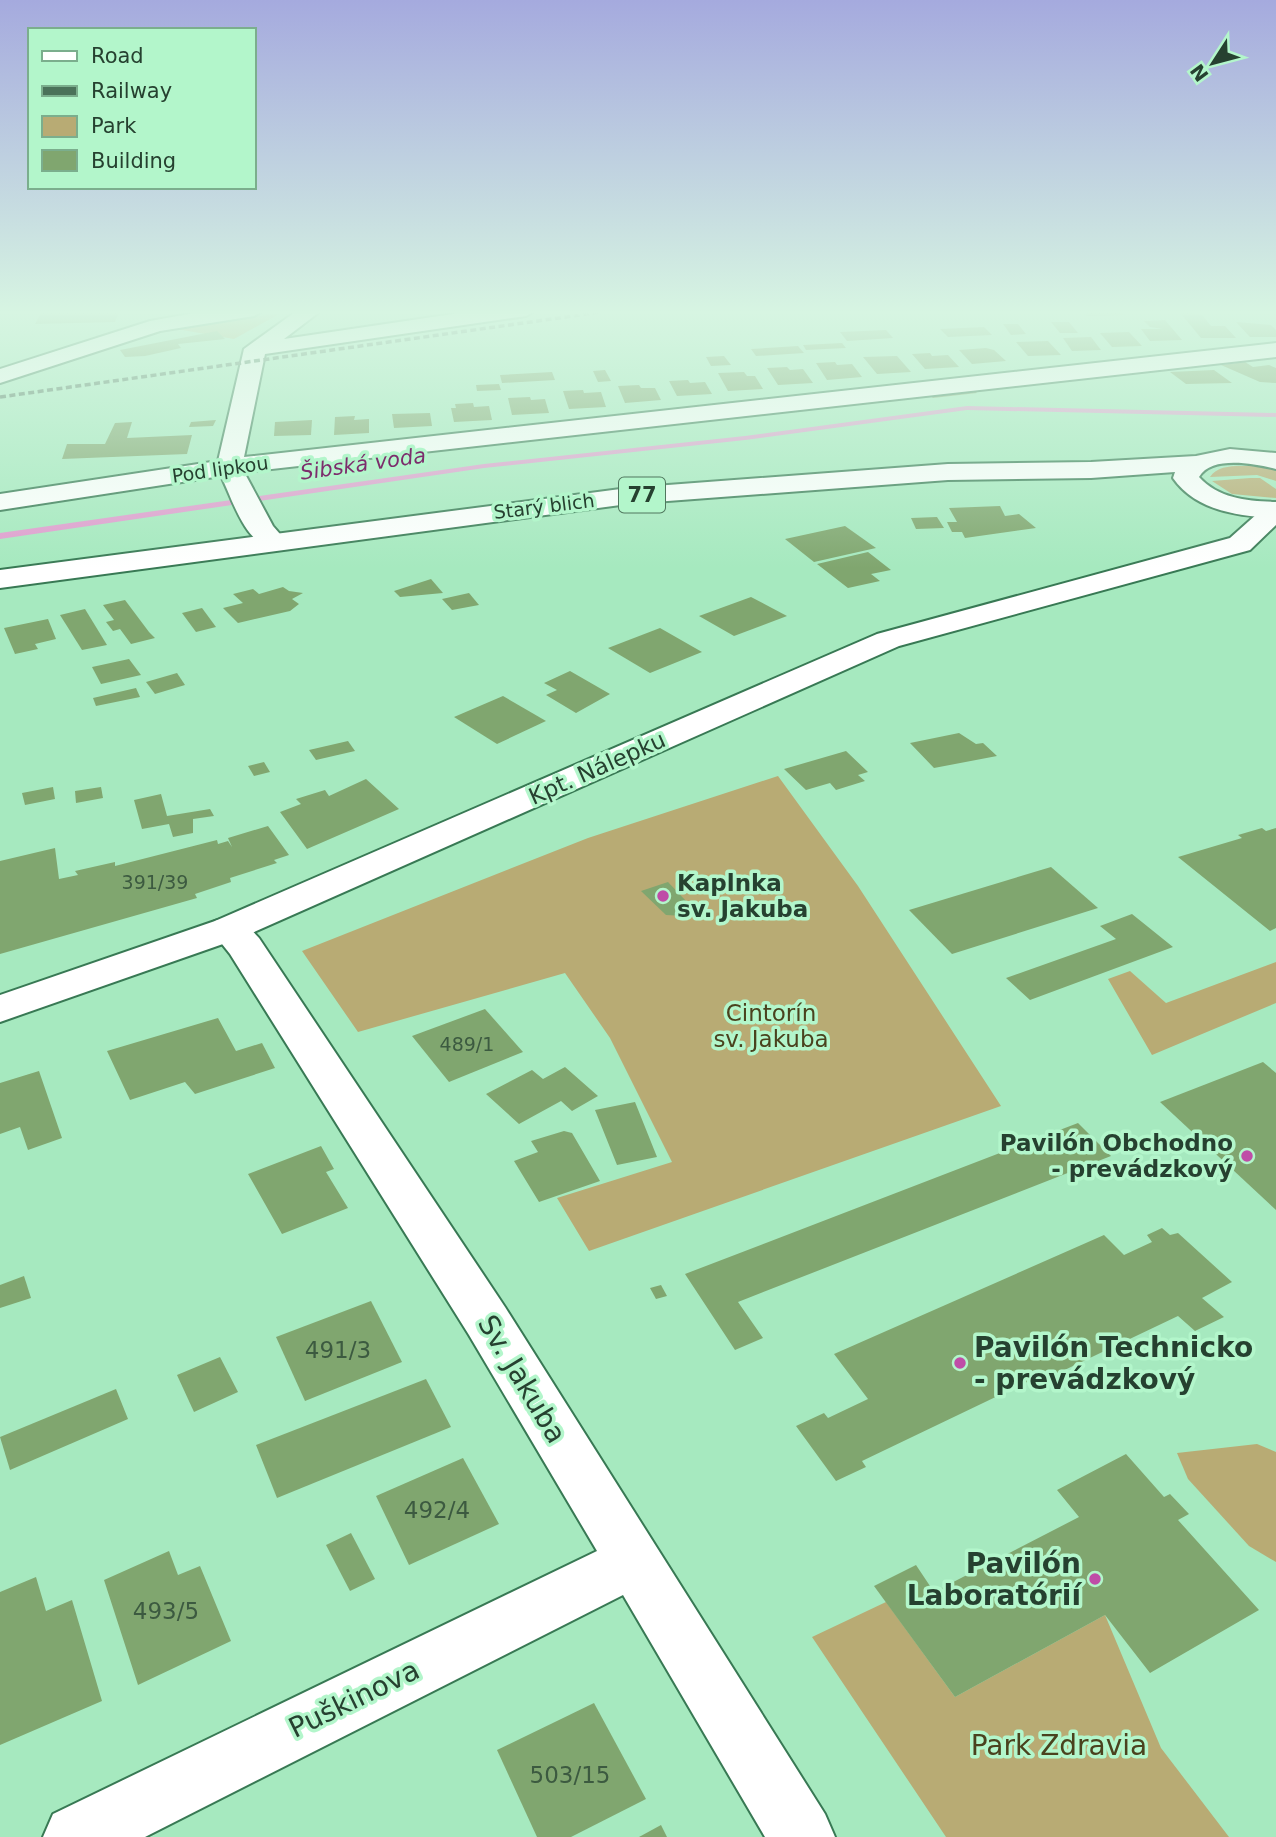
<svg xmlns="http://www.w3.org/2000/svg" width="1276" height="1837" viewBox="0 0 1276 1837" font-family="'DejaVu Sans',sans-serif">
<rect width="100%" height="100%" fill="#a6e9bf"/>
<g fill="#b8ab74">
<polygon points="281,313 234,339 171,328"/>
<path d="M1252,466L1276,470V481L1257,475L1210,477C1218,464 1237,466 1252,466Z"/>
<polygon points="1250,478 1260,478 1276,489 1276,498 1232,494 1212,481"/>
<polygon points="778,776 858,886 1001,1106 589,1251 557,1198 672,1162 610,1038 565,973 358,1032 302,951 588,838"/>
<polygon points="1276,962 1276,1003 1152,1055 1108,979 1130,971 1166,1003"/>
<polygon points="1257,1444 1276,1452 1276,1562 1249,1546 1188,1479 1177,1453"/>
<polygon points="886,1602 955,1697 1105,1615 1161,1748 1229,1837 946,1837 812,1637"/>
</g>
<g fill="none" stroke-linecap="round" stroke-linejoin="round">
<polygon fill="#e19ccf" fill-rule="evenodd" points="967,406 1276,413 1276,417 967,410 745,440 484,468 0,539 0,533 484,464 745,436"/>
</g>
<g fill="#80a66f">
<polygon points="120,310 115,322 35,324 41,313"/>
<polygon points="1083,310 1119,310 1123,315 1087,316"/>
<polygon points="1178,310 1202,315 1211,326 1225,326 1236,338 1201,338"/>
<polygon points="1165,320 1182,340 1150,341 1141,329 1163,329 1150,327 1144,321"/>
<polygon points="1051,322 1069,322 1078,333 1060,333"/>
<polygon points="1236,322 1271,325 1276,330 1276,337 1250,337"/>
<polygon points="1003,324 1018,324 1026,334 1011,335"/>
<polygon points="984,327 992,335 948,337 940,329"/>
<polygon points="886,330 893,338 847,341 840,332"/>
<polygon points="217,331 225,339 178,344 181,348 145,356 125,357 120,350"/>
<polygon points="1129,332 1142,346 1112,347 1100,333"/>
<polygon points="1091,337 1101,350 1072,351 1063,338"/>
<polygon points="1048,341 1061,355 1028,356 1016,342"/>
<polygon points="842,343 846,348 806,350 803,345"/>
<polygon points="798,346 804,353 756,356 751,349"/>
<polygon points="986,348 994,350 1006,361 972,364 959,350"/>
<polygon points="930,353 932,356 948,355 959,367 925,369 912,354"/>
<polygon points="724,356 731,365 711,366 706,357"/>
<polygon points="897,356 911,372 877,374 863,357"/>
<polygon points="835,362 837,365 852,364 862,377 827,380 816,363"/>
<polygon points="1245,362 1253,367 1269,365 1276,368 1276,383 1260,382 1221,365"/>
<polygon points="787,367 790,370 803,369 813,383 778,385 767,368"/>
<polygon points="605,370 611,381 598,382 593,371"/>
<polygon points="1214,370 1232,383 1186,384 1170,372"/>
<polygon points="552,372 555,380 502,383 500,375"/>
<polygon points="744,372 747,376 755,376 763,389 728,391 718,373"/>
<polygon points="688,380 690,383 705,382 712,394 677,396 669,381"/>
<polygon points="499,384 501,390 477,391 476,385"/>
<polygon points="639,385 641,388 655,388 661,400 625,403 618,386"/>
<polygon points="969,386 977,393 933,398 924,391"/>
<polygon points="583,390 584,393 601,392 606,407 569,409 563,391"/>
<polygon points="530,397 531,400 545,399 549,413 512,415 508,398"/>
<polygon points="473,403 474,407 489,406 492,420 454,422 451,408 456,408 455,404"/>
<polygon points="430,413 432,426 394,428 392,414"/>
<polygon points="355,416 354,420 369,419 369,433 334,435 335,417"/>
<polygon points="216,420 213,426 189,427 191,422"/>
<polygon points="312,420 311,435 274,436 275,422"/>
<polygon points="132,422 127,438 192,435 187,454 62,459 67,444 105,444 115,423"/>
<polygon points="1000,506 1005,516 1019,514 1036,528 965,538 962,532 952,532 947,522 957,522 949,508"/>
<polygon points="937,517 944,528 916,529 911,518"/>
<polygon points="845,526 876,548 814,562 785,539"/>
<polygon points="868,552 891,570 871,574 880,581 848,588 817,564"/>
<polygon points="431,579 443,593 400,597 394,591"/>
<polygon points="283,587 289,591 303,593 292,599 299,604 290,611 238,623 223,608 243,603 233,594 253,589 259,594"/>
<polygon points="469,593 479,605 452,610 442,599"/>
<polygon points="751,597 787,616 734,636 699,616"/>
<polygon points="125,600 149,632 155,638 131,644 120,629 113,631 106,622 114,620 103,605"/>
<polygon points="202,608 216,627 196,632 182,613"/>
<polygon points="85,609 107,645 82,650 60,615"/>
<polygon points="48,619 56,639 35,644 38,649 15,654 4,628"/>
<polygon points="660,628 702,652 650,673 608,648"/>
<polygon points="129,659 141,675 101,684 92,667"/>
<polygon points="570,671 610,694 576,713 546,695 557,690 544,683"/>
<polygon points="177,673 185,685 155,694 146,682"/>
<polygon points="136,688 140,697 96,706 93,698"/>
<polygon points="503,696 546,721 497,744 454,717"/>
<polygon points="959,733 976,744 983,743 997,756 934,768 910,743"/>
<polygon points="348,741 355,751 316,760 309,750"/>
<polygon points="846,751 868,772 858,775 865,781 836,790 830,783 806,790 784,769"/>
<polygon points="264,762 270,772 254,776 248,766"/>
<polygon points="366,779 399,809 307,849 280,812 301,804 296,799 325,790 329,796"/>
<polygon points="53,787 55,799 25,805 22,793"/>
<polygon points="101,787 103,798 76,803 75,791"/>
<polygon points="161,794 167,816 210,809 214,816 193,819 193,833 173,837 169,824 142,829 134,800"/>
<polygon points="268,826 289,855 274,860 277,863 230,878 231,882 195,894 197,898 0,954 0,861 55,848 59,879 78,875 75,871 115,862 115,866 217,840 218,844 228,841 232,847 228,838"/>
<polygon points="1262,828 1266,831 1276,828 1276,928 1270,931 1178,857 1242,838 1238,835"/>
<polygon points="1051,867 1098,908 952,954 909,910"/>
<polygon points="668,882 686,901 689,909 684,916 666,915 641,891"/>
<polygon points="1132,914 1173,947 1030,1000 1006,978 1116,939 1100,926"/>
<polygon points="485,1009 523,1052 449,1082 412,1036"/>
<polygon points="218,1018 236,1051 262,1043 275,1068 195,1094 185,1082 130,1100 107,1051"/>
<polygon points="1263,1062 1276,1073 1276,1210 1160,1102"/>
<polygon points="565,1067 598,1096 572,1111 561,1101 519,1124 486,1094 532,1070 543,1079"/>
<polygon points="39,1071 62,1138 28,1150 20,1127 0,1134 0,1083"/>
<polygon points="635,1102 657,1157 617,1165 595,1110"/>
<polygon points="1078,1123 1111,1156 738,1302 763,1338 735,1350 685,1274"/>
<polygon points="564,1131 572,1133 600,1181 539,1202 514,1161 538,1152 531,1141"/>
<polygon points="321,1146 334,1169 326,1172 348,1208 282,1234 248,1174"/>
<polygon points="1162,1228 1170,1235 1178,1233 1232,1282 1202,1298 1224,1317 1195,1331 1178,1316 1052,1376 1048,1372 862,1461 866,1467 836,1481 796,1426 824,1413 828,1418 868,1399 834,1354 1104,1235 1124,1255 1152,1242 1147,1235"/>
<polygon points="24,1276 31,1298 0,1308 0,1285"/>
<polygon points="661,1285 667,1296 656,1299 650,1288"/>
<polygon points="371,1301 402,1362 305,1401 276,1337"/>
<polygon points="220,1357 238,1392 194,1412 177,1375"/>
<polygon points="426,1379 451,1427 277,1498 256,1445"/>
<polygon points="116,1389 128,1419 10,1470 0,1437"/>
<polygon points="1126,1454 1164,1497 1170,1494 1189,1514 1178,1520 1259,1610 1150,1673 1105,1615 955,1697 874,1586 916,1565 934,1592 1079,1517 1057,1490"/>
<polygon points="463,1458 499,1524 409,1565 376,1496"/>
<polygon points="351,1533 375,1579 350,1591 326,1545"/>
<polygon points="169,1551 178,1575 200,1566 231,1641 138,1685 104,1580"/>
<polygon points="36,1577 46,1611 72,1600 102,1701 0,1745 0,1592"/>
<polygon points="594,1703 646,1799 571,1837 537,1837 497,1750"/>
<polygon points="661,1825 667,1837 639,1837"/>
</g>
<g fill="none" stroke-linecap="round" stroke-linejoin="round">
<g stroke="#387954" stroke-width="4">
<g id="street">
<polygon points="211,310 264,310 254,316 160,331 0,383 0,369 150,321"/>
<path d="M298,310H322L284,339L480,310H536L526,316L265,354L244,457L1276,343V357L244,472L273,526L286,541L282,547C248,555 233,500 221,476L0,510V494L218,461L244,349Z"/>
<polygon points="229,917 243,921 259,938 505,1307 825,1814 835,1837 765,1837 623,1595 145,1837 43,1837 53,1814 597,1551 469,1335 230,954 210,929 215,921"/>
</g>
</g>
<g stroke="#387954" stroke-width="4">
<polygon id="secondary" points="1276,503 1276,525 1250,550 899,646 243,937 0,1022 0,995 215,921 877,634 1230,538 1267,505"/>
</g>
<g stroke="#387954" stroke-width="4">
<path id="primary" d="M1230,449L1276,453V469C1255,464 1212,455 1199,477C1219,499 1248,501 1276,502V518C1238,516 1196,511 1173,478L1175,472L1091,478L948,480L628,504L0,588V570L628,488L948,464L1091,462L1196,456Z"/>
</g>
<use href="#street" fill="#fff" fill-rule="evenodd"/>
<use href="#secondary" fill="#fff" fill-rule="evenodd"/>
<use href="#primary" fill="#fff" fill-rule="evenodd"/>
<polyline stroke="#4b725a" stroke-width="3.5" stroke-dasharray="6 3.5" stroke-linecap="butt" points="0,397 615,310"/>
</g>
<linearGradient id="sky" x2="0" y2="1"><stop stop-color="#a5aade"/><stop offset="0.55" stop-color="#d7f5e2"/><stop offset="1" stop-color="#d7f5e2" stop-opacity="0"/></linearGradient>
<rect width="1276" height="568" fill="url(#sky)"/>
<g fill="#bf4da7" stroke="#b3f6cb" stroke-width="2.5">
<circle cx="663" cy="896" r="7"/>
<circle cx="1247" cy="1156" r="7"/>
<circle cx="960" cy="1363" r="7"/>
<circle cx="1095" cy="1579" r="7"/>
</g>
<g text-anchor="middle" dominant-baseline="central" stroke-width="7" stroke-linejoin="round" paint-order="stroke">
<g font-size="19" fill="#264130" stroke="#b3f6cb">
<text transform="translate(220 469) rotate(-8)">Pod lipkou</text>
<text transform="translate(544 506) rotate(-7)">Starý blich</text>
</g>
<g font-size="19" fill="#3c5a40">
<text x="155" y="882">391/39</text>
<text x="467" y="1044">489/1</text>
</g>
<g font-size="21" font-style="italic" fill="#7c2d6c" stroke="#b3f6cb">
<text transform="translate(363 464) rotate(-8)">Šibská voda</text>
</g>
<rect fill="#b3f6cb" stroke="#50775e" stroke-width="2" x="619" y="477.5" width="46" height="35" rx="5"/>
<g font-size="21" font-weight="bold" fill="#264130">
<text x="642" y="495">77</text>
</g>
<g font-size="23" fill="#264130" stroke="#b3f6cb">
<text transform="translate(597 768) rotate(-24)">Kpt. Nálepku</text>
</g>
<g font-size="23" font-weight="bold" fill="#264130" stroke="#b3f6cb" text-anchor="start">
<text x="677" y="883">Kaplnka<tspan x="677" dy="26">sv. Jakuba</tspan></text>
<text x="1233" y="1143" text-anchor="end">Pavilón Obchodno<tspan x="1233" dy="26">- prevádzkový</tspan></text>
</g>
<g font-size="23" fill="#4a421e" stroke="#b3f6cb">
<text x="771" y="1013">Cintorín<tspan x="771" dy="26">sv. Jakuba</tspan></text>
</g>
<g font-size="23" fill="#3c5a40">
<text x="338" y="1350">491/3</text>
<text x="437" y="1510">492/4</text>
<text x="166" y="1611">493/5</text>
<text x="570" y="1775">503/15</text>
</g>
<g font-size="28" font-weight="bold" fill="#264130" stroke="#b3f6cb" text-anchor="start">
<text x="974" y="1347">Pavilón Technicko<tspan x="974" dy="32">- prevádzkový</tspan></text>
<text x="1081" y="1563" text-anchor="end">Pavilón<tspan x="1081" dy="32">Laboratórií</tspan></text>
</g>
<g font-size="28" fill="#264130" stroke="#b3f6cb">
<text transform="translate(522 1379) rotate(59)">Sv. Jakuba</text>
<text transform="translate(354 1699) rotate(-26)">Puškinova</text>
</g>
<g font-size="28" fill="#4a421e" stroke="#b3f6cb">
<text x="1059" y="1745">Park Zdravia</text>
</g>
</g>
<rect x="28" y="28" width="228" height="161" fill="#b3f6cb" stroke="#7bae8d" stroke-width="2"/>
<rect x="42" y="51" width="35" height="10" fill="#ffffff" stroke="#7bae8d" stroke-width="2"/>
<text x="91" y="63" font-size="21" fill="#264130">Road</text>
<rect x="42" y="86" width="35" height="10" fill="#4b725a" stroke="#7bae8d" stroke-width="2"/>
<text x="91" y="98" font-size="21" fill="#264130">Railway</text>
<rect x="42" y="116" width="35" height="21" fill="#b8ab74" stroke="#7bae8d" stroke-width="2"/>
<text x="91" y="133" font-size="21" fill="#264130">Park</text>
<rect x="42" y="150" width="35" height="21" fill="#80a66f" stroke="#7bae8d" stroke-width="2"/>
<text x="91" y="168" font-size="21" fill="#264130">Building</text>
<g transform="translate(1213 63) rotate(234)" stroke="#b3f6cb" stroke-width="5" paint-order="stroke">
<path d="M0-5L12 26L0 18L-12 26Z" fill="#264130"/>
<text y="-10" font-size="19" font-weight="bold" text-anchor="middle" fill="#264130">N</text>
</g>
</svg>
